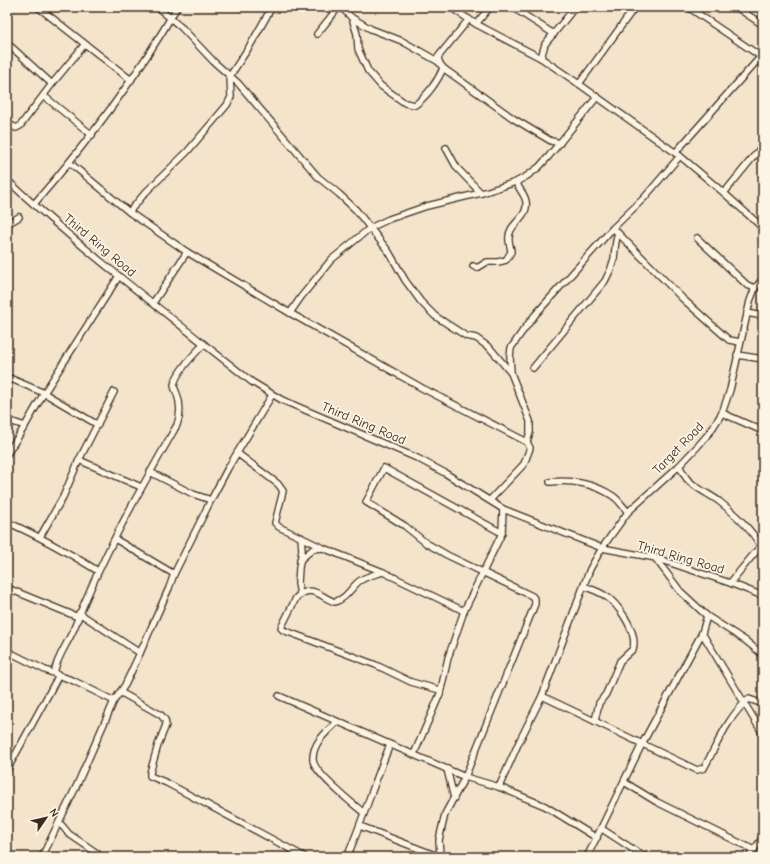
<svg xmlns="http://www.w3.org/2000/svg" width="770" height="864" viewBox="0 0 770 864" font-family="'Comic Neue',sans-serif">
<rect width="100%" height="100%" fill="#f4e4cc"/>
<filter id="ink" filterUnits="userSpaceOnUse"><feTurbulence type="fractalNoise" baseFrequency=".025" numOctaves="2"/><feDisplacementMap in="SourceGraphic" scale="8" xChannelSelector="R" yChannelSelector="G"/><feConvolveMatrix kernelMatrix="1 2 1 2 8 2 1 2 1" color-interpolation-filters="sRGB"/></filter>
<g filter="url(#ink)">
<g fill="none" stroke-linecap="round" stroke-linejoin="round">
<g stroke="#3b2a1e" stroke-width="8">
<g id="minor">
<polyline points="38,7 131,80"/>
<polyline points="157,7 182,28 214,62 238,83 318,177 339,194 356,210 389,252 405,280 421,302 435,316 466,336 476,338 490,348 511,373"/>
<path d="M341,7L352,18L357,34L358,49L368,71L381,86L405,103L415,105C427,96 438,81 443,68"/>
<polyline points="450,7 476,24 541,58 579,84 680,156 724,193 763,228"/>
<polyline points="512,7 554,34"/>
<polyline points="688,7 763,58"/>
<polyline points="736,7 763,25"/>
<polyline points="352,18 371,29 402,41 439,62"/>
<polyline points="469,19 438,57 439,62 443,68 514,119 551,141 560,143"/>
<polyline points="476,24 490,7"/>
<polyline points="317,34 337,9 337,7"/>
<polyline points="7,43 52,84"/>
<polyline points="541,58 545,44 560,26 575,7"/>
<polyline points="579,84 635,7"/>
<polyline points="44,96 92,135"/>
<polyline points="7,123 16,128 20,126 52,84 85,44"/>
<polyline points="446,148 457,168 481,193"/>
<polyline points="675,153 763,54"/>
<polyline points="70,163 129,212 187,252 290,313 422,388 527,442"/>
<path d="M7,180C85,252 169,316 252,382L282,400L417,458L445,473L503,509L602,548L656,558L730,583L763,596"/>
<polyline points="724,193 763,145"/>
<path d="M34,204C88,142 136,79 177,7"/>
<polyline points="129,212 146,192 187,152 227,105 231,97 230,76 251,44 272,7"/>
<polyline points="7,224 19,217"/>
<polyline points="613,228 683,299 729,340 740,342"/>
<polyline points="697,238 747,285 755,288"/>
<path d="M473,266L477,268L487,262H498L506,260L511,252C511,247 508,242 509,237C509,222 532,217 525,198C523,193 518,187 516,182"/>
<polyline points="153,303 187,252"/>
<polyline points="290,313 301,297 331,260 370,228 389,219 427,206 485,192 516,182 527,176 539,167 549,156 597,97"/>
<polyline points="747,313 763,316"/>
<polyline points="737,355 763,359"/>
<path d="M533,368L605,281C609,274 612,267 614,259C615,250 615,242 618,233"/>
<polyline points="7,377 44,393 98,425"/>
<polyline points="722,413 763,431"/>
<polyline points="7,420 25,426"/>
<polyline points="237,453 278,484 283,491 275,523 279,527 323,548 383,572 464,611"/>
<polyline points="7,454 25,426 44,393 119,276"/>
<polyline points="79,460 141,487"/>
<path d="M679,466C682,470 684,475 687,479C696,489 710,494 720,502C735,514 751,529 760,545"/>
<polyline points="150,472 193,494 211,500"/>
<path d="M550,482C571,479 595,484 613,496C619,500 623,507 628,512"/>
<polyline points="490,500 524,464 530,448 527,442 530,432 530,421 511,373 510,357 511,348 522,332 535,315 613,228 644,198 680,156"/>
<path d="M7,522C39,536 69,553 98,571"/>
<polyline points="40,537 63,497 79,460 114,392"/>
<polyline points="115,539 174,574"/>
<polyline points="300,560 313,549 322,548"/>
<path d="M383,572C374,575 364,576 357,583C348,592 347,597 335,602C320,597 312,583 296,598L281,628L283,630L376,665L411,682L440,690"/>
<polyline points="730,583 763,543"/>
<path d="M584,586C590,589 598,591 604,595C618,603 638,632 633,649L620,661L606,694L599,703L595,721"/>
<polyline points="7,588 78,617"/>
<polyline points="300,595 298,583 299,568 302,550 301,537"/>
<polyline points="79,613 140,653"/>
<polyline points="707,616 746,641 763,655"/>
<polyline points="702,633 763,734"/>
<polyline points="7,651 45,670 74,681 114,701 125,685 140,653 169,588 174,574 211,500 228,468 272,395"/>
<path d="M54,673C57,656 69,642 75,626C102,556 140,490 177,425C181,414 181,405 177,394C176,391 174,388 174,385C176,373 196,352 204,344"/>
<polyline points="120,692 161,715 165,720 166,725 158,745 150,773 150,776 167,783 305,857"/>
<polyline points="279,696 465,777 499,787 545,806 597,838"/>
<path d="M542,696L697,770L704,768C717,745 728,716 749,699L763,704"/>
<path d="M337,722C326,732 312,744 313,760C314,773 353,804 364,813"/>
<polyline points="414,754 440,694 448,658 464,611 502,533 503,509"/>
<polyline points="447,769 454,798"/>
<polyline points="7,770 59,675"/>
<polyline points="624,782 657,802 754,850"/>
<polyline points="499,787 519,742 542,696 590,569 602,548 628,512 679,466 698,446 710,432 722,413 730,390 750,301 755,288 763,279"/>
<polyline points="59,822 69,834 97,853 100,857"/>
<polyline points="360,826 440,857"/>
<polyline points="602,829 645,857"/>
<polyline points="42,857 76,787 114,701"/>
<path d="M347,857C363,820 374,782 390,745"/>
<polyline points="440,857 439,840 445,814 465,777 535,604 535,600 532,596 447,555 426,543 405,526 366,502 384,468 502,533"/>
<polyline points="587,857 642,744 702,633 707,616 680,591 656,559"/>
<polyline points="749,857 763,837"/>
</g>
</g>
<use href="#minor" stroke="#fcf5e5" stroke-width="5.5"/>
</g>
</g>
<g text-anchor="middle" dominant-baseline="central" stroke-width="3.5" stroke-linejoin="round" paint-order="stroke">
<g font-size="13" fill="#3b2a1e" stroke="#fcf5e5">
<text transform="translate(100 245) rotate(40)">Third Ring Road</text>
<text transform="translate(364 423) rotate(23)">Third Ring Road</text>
<text transform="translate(678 448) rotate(-46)">Target Road</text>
<text transform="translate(681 557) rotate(16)">Third Ring Road</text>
</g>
</g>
<rect width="770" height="864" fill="none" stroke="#fcf5e5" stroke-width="24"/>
<rect x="12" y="12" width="746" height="840" fill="none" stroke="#3b2a1e" stroke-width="1.5" filter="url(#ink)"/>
<g transform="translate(46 818) rotate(56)" stroke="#fcf5e5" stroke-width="3" paint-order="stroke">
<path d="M0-3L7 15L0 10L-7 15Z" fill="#3b2a1e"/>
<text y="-6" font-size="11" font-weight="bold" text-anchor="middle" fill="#3b2a1e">N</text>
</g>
</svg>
